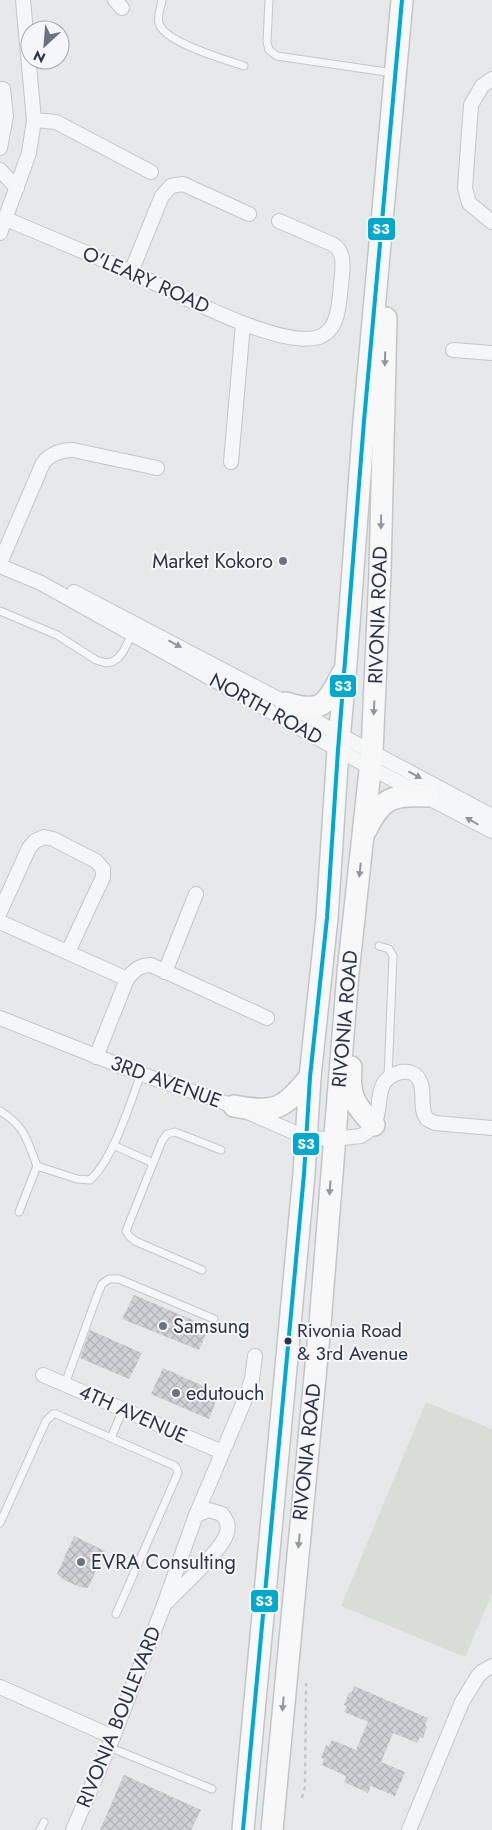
<svg xmlns="http://www.w3.org/2000/svg" width="492" height="1830" viewBox="0 0 492 1830" font-family="Jost,sans-serif">
<defs>
<pattern id="building-cross-hatch" width="8" height="8" patternUnits="userSpaceOnUse" patternTransform="scale(1.25)"><rect width="8" height="8" fill="#ced0d3"/><path d="M0 0l8 8M0 8l8-8" fill="none" stroke="#b1b3b6"/></pattern>
</defs>
<rect width="100%" height="100%" fill="#e6e8ea"/>
<polygon fill="#d6ded6" points="426,1402 492,1429 492,1594 465,1657 341,1606"/>
<g fill="url(#building-cross-hatch)">
<polygon points="134,1295 209,1327 199,1350 122,1319"/>
<polygon points="90,1330 142,1353 129,1379 80,1358"/>
<polygon points="163,1368 219,1393 209,1419 151,1394"/>
<polygon points="74,1536 105,1551 88,1588 80,1587 64,1580 57,1574"/>
<polygon points="354,1686 428,1718 425,1725 427,1727 423,1738 420,1737 417,1743 393,1733 381,1762 405,1772 395,1796 371,1786 368,1793 344,1782 346,1776 322,1765 324,1759 321,1758 326,1745 329,1746 332,1740 356,1750 368,1722 344,1712 347,1706 344,1705 349,1692 351,1693"/>
<polygon points="124,1775 201,1810 191,1830 100,1830"/>
</g>
<g fill="none" stroke-linecap="round" stroke-linejoin="round">
<g stroke="#c4c6c8" stroke-width="9">
<g id="lane">
<path d="M162,0C161,7 157,16 159,23C163,42 226,60 244,66"/>
<polyline points="269,0 267,42 269,50 277,56 393,73"/>
<polyline points="0,611 57,635 96,660 106,663 112,662 118,658 123,652 132,634"/>
<polyline points="379,946 389,949 393,956 388,1077"/>
<path d="M0,1111C25,1126 27,1140 37,1166L77,1179L90,1180C113,1160 130,1103 141,1074"/>
<polyline points="113,1145 153,1163"/>
<polyline points="19,1212 37,1166"/>
<polyline points="202,1270 135,1241 129,1236 126,1231 162,1141 167,1134 175,1132 221,1150"/>
<polyline points="65,1384 97,1296 102,1284 109,1279 119,1279 214,1319"/>
<polyline points="111,1438 175,1466 177,1469 178,1473 116,1614"/>
<polyline points="0,1523 46,1421 53,1414 56,1414 111,1438 123,1409"/>
<polyline points="109,1747 212,1789"/>
<polyline points="40,1830 44,1822"/>
</g>
</g>
<g stroke="#c4c6c8" stroke-width="16">
<g id="street">
<polyline points="115,0 122,8"/>
<polyline points="492,79 482,86 471,105 465,188 469,203 492,222"/>
<polyline points="34,120 56,122 151,172"/>
<polyline points="0,148 6,116 3,89"/>
<polyline points="0,170 17,188"/>
<path d="M6,219C48,237 90,254 132,272C170,290 280,350 319,337C339,330 339,303 341,285C342,271 347,252 332,244L279,221"/>
<polyline points="0,233 29,153 34,120 23,0"/>
<polyline points="131,272 162,196 171,186 183,184 249,214"/>
<polyline points="453,350 492,353"/>
<polyline points="231,462 243,324"/>
<path d="M0,563L43,463C49,455 62,449 73,450L157,468"/>
<polyline points="0,566 41,583 371,768 492,831"/>
<polyline points="74,592 286,703 340,735 492,816"/>
<polyline points="0,912 29,848 35,841 44,837 53,839 96,861 103,869 103,877 68,952"/>
<polyline points="0,922 127,979"/>
<polyline points="165,972 196,894"/>
<path d="M0,1018L141,1074L234,1106L307,1138L334,1139L361,1136C365,1133 371,1130 373,1126C385,1107 370,1080 401,1072C408,1071 415,1073 418,1078C427,1091 418,1107 427,1119L435,1123L492,1128"/>
<path d="M96,1057L127,979C134,970 140,965 151,965L267,1018"/>
<polyline points="43,1375 222,1452"/>
<path d="M168,1601C181,1587 224,1549 227,1532C229,1526 226,1519 222,1514L209,1510L196,1515"/>
<polyline points="0,1687 113,1737"/>
<polyline points="73,1830 113,1737 164,1605 196,1515 246,1397 252,1379 255,1356"/>
<polyline points="409,1830 462,1702 478,1676 483,1671 492,1666"/>
</g>
</g>
<g stroke="#c2c5c8" stroke-width="24">
<g id="primary">
<path d="M286,703C321,714 327,705 342,674"/>
<path d="M366,830C381,798 393,794 427,796"/>
<path d="M351,1067C348,1095 355,1106 374,1125"/>
<path d="M234,1106C276,1114 283,1109 310,1077"/>
<polyline points="243,1830 304,1174 310,1077 327,918 338,750 346,664 364,421 402,0"/>
<polyline points="272,1830 320,1324 348,973 372,752 380,572 386,318"/>
</g>
</g>
<polyline stroke="#c5c6ca" stroke-width="2.5" stroke-dasharray="4 4" stroke-linecap="butt" points="302,1798 305,1787 306,1683"/>
<use href="#lane" stroke="#f5f6f7" stroke-width="7"/>
<use href="#street" stroke="#f5f6f7" stroke-width="14"/>
<use href="#primary" stroke="#f8f8f8" stroke-width="21"/>
<g stroke="#f4f6f9" stroke-width="8">
<polyline id="bus-1" points="243,1830 304,1174 310,1077 327,918 338,750 364,421 402,0"/>
</g>
<use href="#bus-1" stroke="#00a9ce" stroke-width="4"/>
</g>
<defs><path id="oneway-solid" d="M-6-.8H1V-3.2L6.5 0L1 3.2V.8H-6Z" transform="scale(1.25)"/></defs>
<g fill="#92969e">
<use href="#oneway-solid" transform="translate(385 359) rotate(91)"/>
<use href="#oneway-solid" transform="translate(381 522) rotate(91)"/>
<use href="#oneway-solid" transform="translate(374 708) rotate(93)"/>
<use href="#oneway-solid" transform="translate(360 870) rotate(96)"/>
<use href="#oneway-solid" transform="translate(330 1188) rotate(94)"/>
<use href="#oneway-solid" transform="translate(299 1541) rotate(96)"/>
<use href="#oneway-solid" transform="translate(283 1704) rotate(95)"/>
</g>
<g fill="#90959e">
<use href="#oneway-solid" transform="translate(175 644) rotate(28)"/>
<use href="#oneway-solid" transform="translate(415 775) rotate(29)"/>
<use href="#oneway-solid" transform="translate(472 821) rotate(-150)"/>
</g>
<g fill="#6c737f" stroke="#f4f6f9" stroke-width="2">
<circle cx="283" cy="561" r="5"/>
<circle cx="163" cy="1326" r="5"/>
<circle cx="176" cy="1393" r="5"/>
<circle cx="81" cy="1562" r="5"/>
</g>
<circle fill="#2b3445" stroke="#f4f6f9" stroke-width="2" cx="288" cy="1341" r="4.5"/>
<g text-anchor="middle" dominant-baseline="central" stroke-width="4" stroke-linejoin="round" paint-order="stroke">
<g font-size="19" fill="#2b3445" stroke="#f4f6f9" text-anchor="start">
<text x="297" y="1330">Rivonia Road<tspan x="297" dy="23">&amp; 3rd Avenue</tspan></text>
</g>
<g font-size="20" fill="#2b3445" stroke="#f4f6f9">
<text transform="translate(146 280) rotate(24)">O'LEARY ROAD</text>
<text transform="translate(378 615) rotate(-88)">RIVONIA ROAD</text>
<text transform="translate(266 709) rotate(29)">NORTH ROAD</text>
<text transform="translate(345 1019) rotate(-85)">RIVONIA ROAD</text>
<text transform="translate(166 1082) rotate(20)">3RD AVENUE</text>
<text transform="translate(133 1414) rotate(24)">4TH AVENUE</text>
<text transform="translate(307 1452) rotate(-84)">RIVONIA ROAD</text>
<text transform="translate(119 1717) rotate(-68)">RIVONIA BOULEVARD</text>
</g>
<g font-size="20" fill="#2b3445" stroke="#f4f6f9" text-anchor="start">
<text x="273" y="561" text-anchor="end">Market Kokoro</text>
<text x="173" y="1326">Samsung</text>
<text x="186" y="1393">edutouch</text>
<text x="91" y="1562">EVRA Consulting</text>
</g>
</g>
<g stroke="#f4f6f9" stroke-width="2">
<rect x="367" y="217" width="29" height="24" rx="5" fill="#00a9ce"/>
<rect x="329" y="674" width="28" height="24" rx="5" fill="#00a9ce"/>
<rect x="292" y="1132" width="28" height="24" rx="5" fill="#00a9ce"/>
<rect x="250" y="1589" width="29" height="24" rx="5" fill="#00a9ce"/>
</g>
<g font-size="14" text-anchor="middle" font-weight="bold" fill="#fff">
<text x="381" y="234">S3</text>
<text x="343" y="691">S3</text>
<text x="306" y="1149">S3</text>
<text x="264" y="1606">S3</text>
</g>
<g transform="translate(45 45) rotate(206)"><circle r="24" fill="#f4f6f9" stroke="#a4a8b1"/>
<path d="M0-4L9 19L0 12L-9 19Z" fill="#6c737f"/>
<text y="-8" font-size="14" font-weight="bold" text-anchor="middle" fill="#2b3445">N</text>
</g>
</svg>
